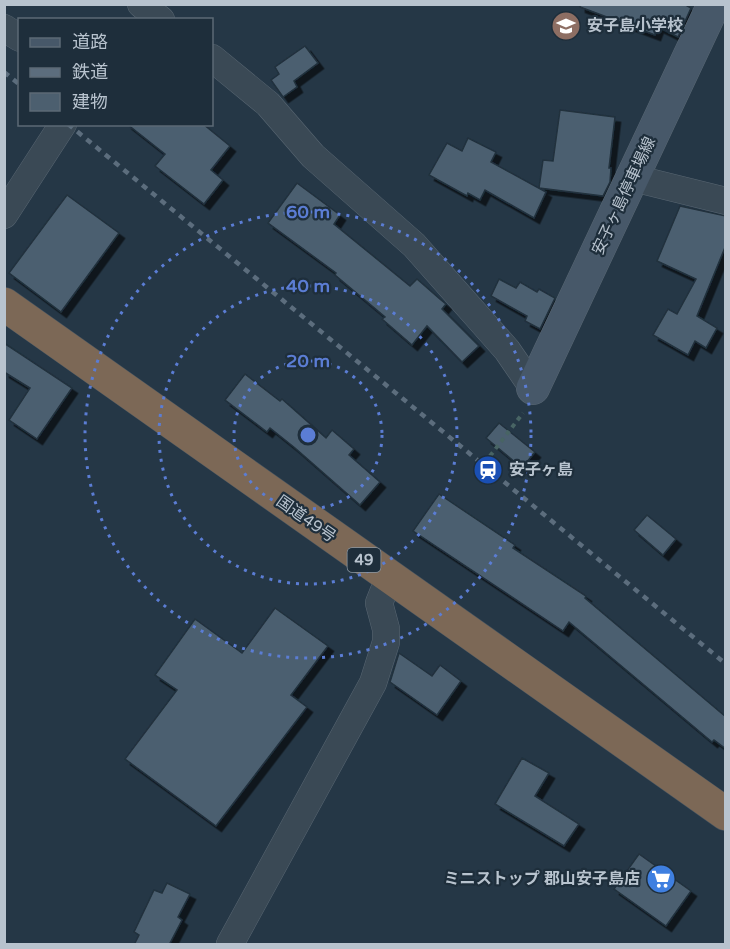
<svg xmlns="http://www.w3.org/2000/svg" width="730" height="949" viewBox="0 0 730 949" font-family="'Varela Round','Noto Sans JP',sans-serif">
<defs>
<filter id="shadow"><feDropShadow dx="5.5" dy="5.5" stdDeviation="0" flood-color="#0009"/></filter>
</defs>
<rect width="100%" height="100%" fill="#253746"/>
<g fill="#4c5f6f" stroke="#20303d" stroke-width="1.5" filter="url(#shadow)">
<polygon points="580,4 684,4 691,8 678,37 658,27 655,35 580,7"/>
<polygon points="305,46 318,63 294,81 297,87 283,97 271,80 279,74 275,67"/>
<polygon points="560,110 615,117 609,168 611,168 610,182 603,196 539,188 543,160 553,161"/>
<polygon points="127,124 203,124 230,146 211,170 223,180 204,204 155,166 165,154"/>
<polygon points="468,138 496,152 491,162 546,192 534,218 485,190 480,200 468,193 467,196 429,175 447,143 462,151"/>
<polygon points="297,183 340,215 334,224 410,286 417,279 441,300 446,304 442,309 479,346 462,362 427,326 412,345 382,319 385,317 335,275 336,273 268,223"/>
<polygon points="67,195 119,233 61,312 9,273"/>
<polygon points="680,206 726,216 726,245 697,316 717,328 706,348 695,341 688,355 653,335 668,309 677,314 696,279 657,261"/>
<polygon points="499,279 516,288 520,282 537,292 539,289 555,298 540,329 525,321 527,316 491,296"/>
<polygon points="4,343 72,388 37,439 9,420 30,388 4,372"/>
<polygon points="245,374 280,401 282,399 326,438 332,430 354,449 349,455 380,482 360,505 295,448 270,428 267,432 225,400"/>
<polygon points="499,423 535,452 522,468 486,438"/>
<polygon points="439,494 515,545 513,548 586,596 585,598 726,717 726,749 714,740 712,742 569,622 563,631 413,531"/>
<polygon points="647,515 676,539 663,555 634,530"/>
<polygon points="275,608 328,646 291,695 307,707 216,826 125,759 177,690 155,675 195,619 242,653"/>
<polygon points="399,653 432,676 440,665 461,681 437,715 390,682"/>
<polygon points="522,758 549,773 535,796 579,824 564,846 495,804"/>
<polygon points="639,854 691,891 666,926 614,889"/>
<polygon points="167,883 190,894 178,917 182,920 169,945 134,945 139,935 134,932 154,890 162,893"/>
</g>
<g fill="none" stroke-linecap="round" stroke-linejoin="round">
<g stroke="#586672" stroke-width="28">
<g id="street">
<polyline points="141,4 161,20"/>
<polyline points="4,28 20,38"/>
<polyline points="212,58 268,104 313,156 414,245 507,350 533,388"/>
<polyline points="633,178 726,201"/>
<polyline points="4,215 63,124"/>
<polyline points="230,944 373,683 386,642 386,629 379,603 389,578"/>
</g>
</g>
<g stroke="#586672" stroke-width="34">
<polyline id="secondary" points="533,388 714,4"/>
</g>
<g stroke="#445360" stroke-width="34">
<polyline id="highway" points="4,304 726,814"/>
</g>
<polyline stroke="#486464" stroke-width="4" stroke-dasharray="4.5 4.5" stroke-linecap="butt" points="490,456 523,413"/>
<use href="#street" stroke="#3a4955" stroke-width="27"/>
<use href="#secondary" stroke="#475869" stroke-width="33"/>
<use href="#highway" stroke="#7c6856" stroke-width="33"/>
<g stroke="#5c6d7d" stroke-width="4.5" stroke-dasharray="6 6" stroke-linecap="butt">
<polyline points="4,72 20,85"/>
<polyline points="68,124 726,664"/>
</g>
</g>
<g fill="none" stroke="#5b7dd4" stroke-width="3" stroke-dasharray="3 6">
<circle cx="308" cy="435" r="74"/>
<circle cx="308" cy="435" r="149"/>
<circle cx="308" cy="435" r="223"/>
</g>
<defs>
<g id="school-disc" transform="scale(1.5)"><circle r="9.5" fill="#8d6e63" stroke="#1e2e3b"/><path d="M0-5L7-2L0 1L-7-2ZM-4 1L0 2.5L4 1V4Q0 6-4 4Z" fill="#fff"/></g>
<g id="station-disc" transform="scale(1.5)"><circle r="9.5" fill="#1a4fb4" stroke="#1e2e3b"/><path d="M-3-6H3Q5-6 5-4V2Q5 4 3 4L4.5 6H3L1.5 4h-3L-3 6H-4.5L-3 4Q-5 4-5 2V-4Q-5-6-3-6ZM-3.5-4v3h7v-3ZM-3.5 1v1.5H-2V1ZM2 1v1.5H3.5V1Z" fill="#fff"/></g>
<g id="supermarket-disc" transform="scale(1.5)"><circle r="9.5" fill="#3f7fe0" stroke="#1e2e3b"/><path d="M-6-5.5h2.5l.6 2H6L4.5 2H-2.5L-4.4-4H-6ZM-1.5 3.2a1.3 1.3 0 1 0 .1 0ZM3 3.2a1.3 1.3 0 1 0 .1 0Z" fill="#fff"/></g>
</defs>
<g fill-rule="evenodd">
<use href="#school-disc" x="566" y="26"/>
<use href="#station-disc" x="488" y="470"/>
<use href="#supermarket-disc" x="661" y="879"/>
</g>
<g text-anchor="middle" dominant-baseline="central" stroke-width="4.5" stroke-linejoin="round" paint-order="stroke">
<rect fill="#1e2e3b" stroke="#8a96a2" stroke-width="1.5" x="347.5" y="548" width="33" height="24" rx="4.5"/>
<g font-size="15" font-weight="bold" fill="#b8c3ce">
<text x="364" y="560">49</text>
</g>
<g font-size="16" font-weight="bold" fill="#b8c3ce" stroke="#1e2e3b" text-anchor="start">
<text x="587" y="26">安子島小学校</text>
<text x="509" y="470">安子ヶ島</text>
<text x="640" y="879" text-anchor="end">ミニストップ 郡山安子島店</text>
</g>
<g font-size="16" fill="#b8c3ce" stroke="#1e2e3b">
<text transform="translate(624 196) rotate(-65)">安子ヶ島停車場線</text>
<text transform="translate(306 519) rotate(35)">国道49号</text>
</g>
</g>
<circle cx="308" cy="435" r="9" fill="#5b7dd4" stroke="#1e2e3b" stroke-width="3"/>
<g font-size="18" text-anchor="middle" font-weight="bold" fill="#5b7dd4" stroke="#1e2e3b" stroke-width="4.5" stroke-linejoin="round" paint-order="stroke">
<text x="308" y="218">60 m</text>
<text x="308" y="292">40 m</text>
<text x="308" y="367">20 m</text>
</g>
<rect width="730" height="949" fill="none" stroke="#b8c3ce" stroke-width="12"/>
<rect x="18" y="18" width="195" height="108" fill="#1e2e3b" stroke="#5c6a76" stroke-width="1.5"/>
<rect x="30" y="38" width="30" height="9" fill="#475869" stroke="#5c6a76" stroke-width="1.5"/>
<text x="72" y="48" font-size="18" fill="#b8c3ce">道路</text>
<rect x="30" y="68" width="30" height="9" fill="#5c6d7d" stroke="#5c6a76" stroke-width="1.5"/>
<text x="72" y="78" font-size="18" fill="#b8c3ce">鉄道</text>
<rect x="30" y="93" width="30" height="18" fill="#4c5f6f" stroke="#5c6a76" stroke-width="1.5"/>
<text x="72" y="108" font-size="18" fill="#b8c3ce">建物</text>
</svg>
